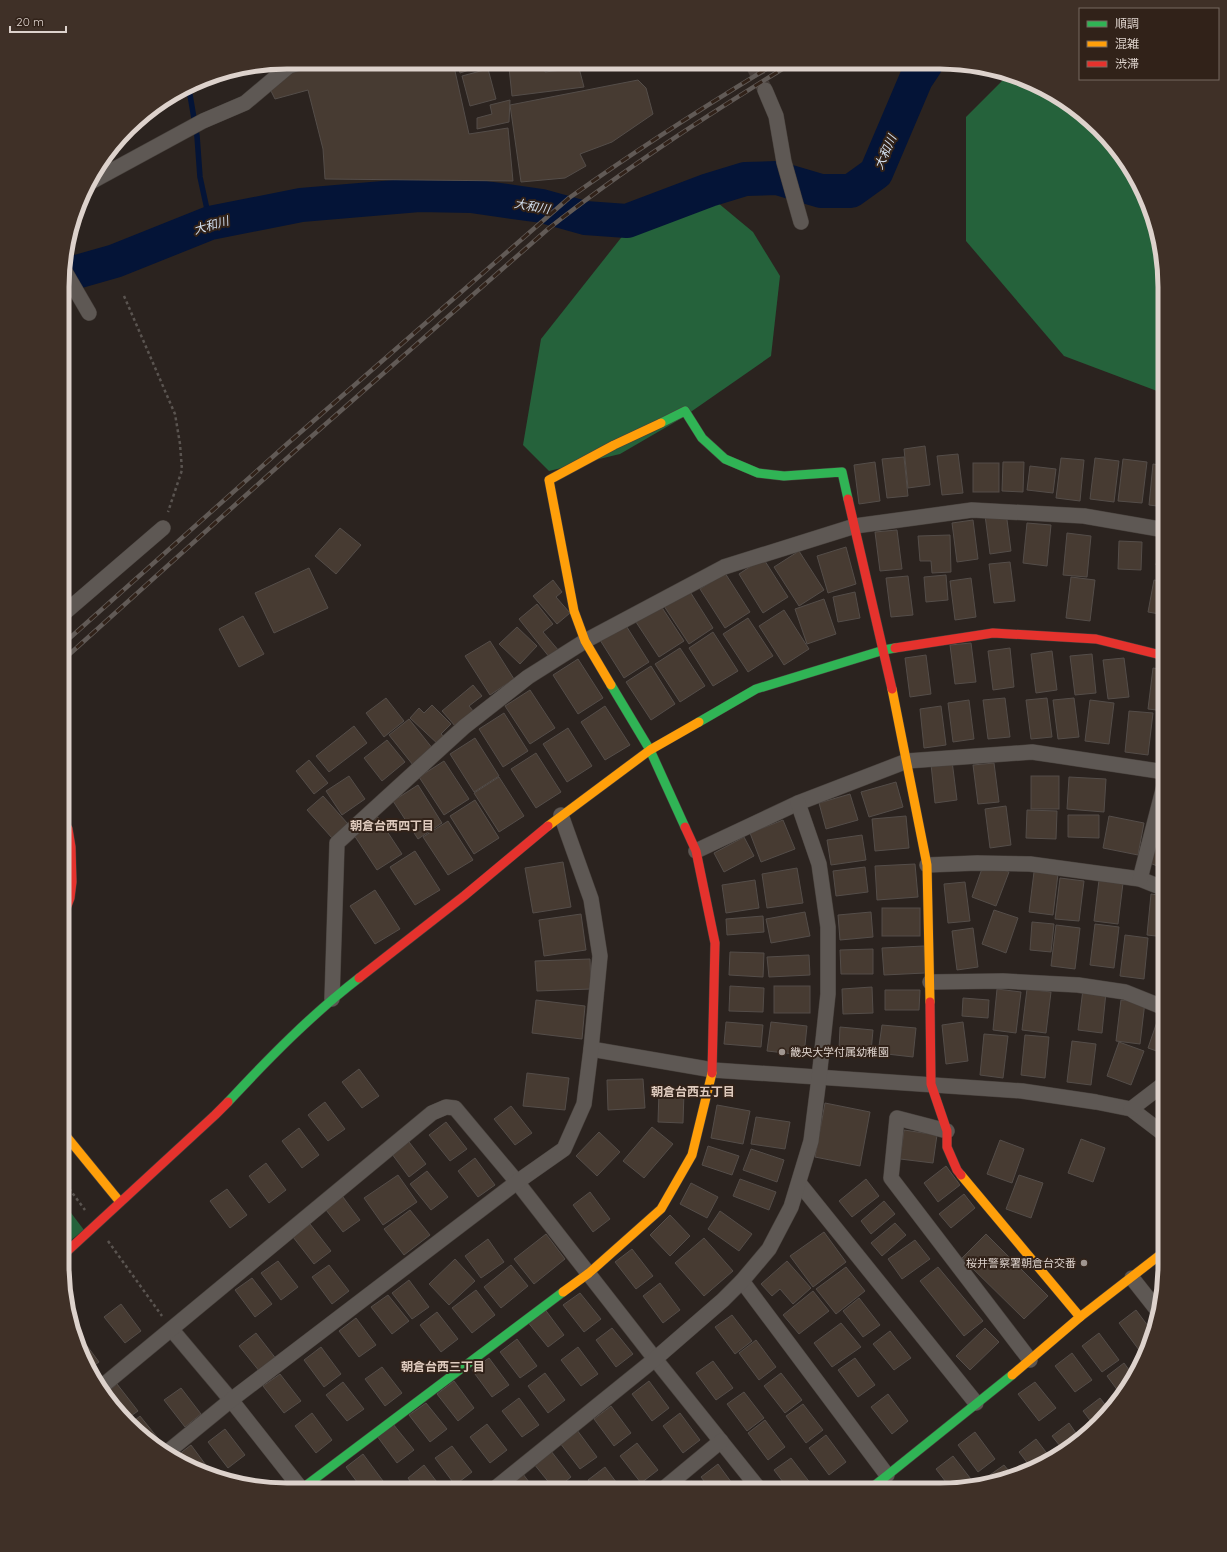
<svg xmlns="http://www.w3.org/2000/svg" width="1227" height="1552" viewBox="0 0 1227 1552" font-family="Quicksand,'Noto Sans JP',sans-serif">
<rect width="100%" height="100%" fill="#2b231f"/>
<g fill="#25623b">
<polygon points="1009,74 1026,79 1065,100 1109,138 1135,175 1157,228 1165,287 1165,394 1064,356 966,241 966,117"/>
<polygon points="700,188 753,232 780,276 771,356 682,418 620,454 549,471 523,445 541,339 647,205"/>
<polygon points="62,1201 84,1230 62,1247"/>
</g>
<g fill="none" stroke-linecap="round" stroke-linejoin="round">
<polyline stroke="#041437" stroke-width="5.5" points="189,89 197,136 200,177 210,223"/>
<polyline stroke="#041437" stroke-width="34" points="64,279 73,273 115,261 210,223 301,205 419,195 471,196 542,206 585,218 627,221 709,190 745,179 777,178 821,191 851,191 876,173 916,79 926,64"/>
</g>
<g fill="#473b32" stroke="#544d49">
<polygon points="327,62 453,62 469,134 508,128 513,181 325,179 323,149 308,90 275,99 270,89 294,71"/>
<polygon points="457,62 484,63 485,65 460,73"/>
<polygon points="518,63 544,63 545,72 579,68 584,87 512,96 509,68 519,64"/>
<polygon points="488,69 496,99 470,106 462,76"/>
<polygon points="638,80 646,88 653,114 612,142 580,154 586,166 565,178 521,182 510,105"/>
<polygon points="510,100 509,122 477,129 477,118 492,114 490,105"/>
<polygon points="1165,434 1165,462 1161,462"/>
<polygon points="925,446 930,485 908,488 904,449"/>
<polygon points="958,454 963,493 942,495 937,456"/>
<polygon points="904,457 908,496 887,498 882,459"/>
<polygon points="1061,458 1084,460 1080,501 1056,498"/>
<polygon points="1095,458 1119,461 1114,502 1090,499"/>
<polygon points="1123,459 1147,462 1142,503 1118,501"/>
<polygon points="875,462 880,501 859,504 854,465"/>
<polygon points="1003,462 1024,462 1023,492 1002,491"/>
<rect x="973" y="463" width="26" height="29"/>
<polygon points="1153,464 1165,466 1165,507 1149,505"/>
<polygon points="1030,466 1056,469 1053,493 1027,490"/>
<polygon points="1006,512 1011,551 990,554 985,515"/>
<polygon points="973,520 978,559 957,562 952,523"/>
<polygon points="1027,523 1051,525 1047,566 1023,563"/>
<polygon points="340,528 361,545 336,574 315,556"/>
<polygon points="897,530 902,569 880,571 875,532"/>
<polygon points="1067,533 1091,536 1087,577 1063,575"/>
<polygon points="950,535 951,572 932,573 931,561 920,561 918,536"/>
<polygon points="1161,538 1165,539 1165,566 1156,565"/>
<polygon points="1119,541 1142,542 1141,570 1118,569"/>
<polygon points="846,547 856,584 828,593 817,556"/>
<polygon points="799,551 824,590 799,606 774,567"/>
<polygon points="763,558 788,597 763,613 739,574"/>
<polygon points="1010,562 1015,601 994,603 989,564"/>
<polygon points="309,568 328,608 274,633 255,593"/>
<polygon points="725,573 750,612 725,628 700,589"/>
<polygon points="946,575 948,600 926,602 924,577"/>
<polygon points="908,576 913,615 891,617 886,578"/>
<polygon points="1071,577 1095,580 1090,621 1066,618"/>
<polygon points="971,578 976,617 955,620 950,581"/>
<polygon points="553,580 562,592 556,597 570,613 557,624 533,596"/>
<polygon points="1154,580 1165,582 1165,615 1148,612"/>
<polygon points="689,590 713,628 689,644 664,606"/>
<polygon points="855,592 860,618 838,622 833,597"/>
<polygon points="824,599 836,634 807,644 795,609"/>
<polygon points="659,603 684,641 659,657 634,619"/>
<polygon points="537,604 553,624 543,632 559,651 550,658 519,619"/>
<polygon points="784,610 809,649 784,665 759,626"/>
<polygon points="243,616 264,654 239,667 219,629"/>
<polygon points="748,618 773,656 748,672 723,634"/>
<polygon points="625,624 649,662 624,678 600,640"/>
<polygon points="517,627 537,646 520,664 499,644"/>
<polygon points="713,632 738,671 713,686 689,648"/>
<polygon points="490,641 514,679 490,695 465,656"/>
<polygon points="971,643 976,682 955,684 950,645"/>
<polygon points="680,648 705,686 680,702 655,664"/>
<polygon points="1010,648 1014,687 993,690 988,651"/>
<polygon points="1052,651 1057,690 1036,693 1031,654"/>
<polygon points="1092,654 1096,693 1075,695 1070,656"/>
<polygon points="926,655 931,694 910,697 905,658"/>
<polygon points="1124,658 1129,697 1108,699 1103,660"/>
<polygon points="578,659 603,698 578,714 553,675"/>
<polygon points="651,666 675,704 651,720 626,682"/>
<polygon points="1153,668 1165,670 1165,711 1148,709"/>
<polygon points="473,685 482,696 469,706 474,712 456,727 442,711"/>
<polygon points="530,690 555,728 530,744 505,706"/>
<polygon points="386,698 404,721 384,737 366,713"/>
<polygon points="1005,698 1010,737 988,739 983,700"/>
<polygon points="1047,698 1052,737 1031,739 1026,700"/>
<polygon points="1074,698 1079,737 1058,739 1053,700"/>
<polygon points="969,700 974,739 953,742 948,703"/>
<polygon points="1090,700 1114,703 1109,744 1085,741"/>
<polygon points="432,705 451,724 441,734 447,739 440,746 410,718 419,708 424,713"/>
<polygon points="605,706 630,745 605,760 581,722"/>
<polygon points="941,706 946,745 924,748 920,709"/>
<polygon points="1129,711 1153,713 1148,755 1125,752"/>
<polygon points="504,713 528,751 503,767 479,729"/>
<polygon points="409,719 433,749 413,765 389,735"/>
<polygon points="354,726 367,743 329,772 316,756"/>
<polygon points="568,728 592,766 567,782 543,744"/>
<polygon points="475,738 499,776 474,792 450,754"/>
<polygon points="387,740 405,762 382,781 364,758"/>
<polygon points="536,753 561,792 536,808 511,769"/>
<polygon points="309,760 328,783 314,794 296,771"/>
<polygon points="444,761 469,799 444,815 419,777"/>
<polygon points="952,761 957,800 935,803 931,764"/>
<polygon points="994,763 999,802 978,804 973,765"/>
<polygon points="349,776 365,799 342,815 326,791"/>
<rect x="1031" y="776" width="28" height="33"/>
<polygon points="499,777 524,816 499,832 474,793"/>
<polygon points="1069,777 1106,779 1104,812 1067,809"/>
<polygon points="896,782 903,807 869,817 861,792"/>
<polygon points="418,785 442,823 418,839 393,801"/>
<polygon points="850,794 858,820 826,829 819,803"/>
<polygon points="323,796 348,824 332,838 307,810"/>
<polygon points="475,800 499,838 474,854 450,816"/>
<polygon points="1006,806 1011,845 990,848 985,809"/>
<polygon points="1027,810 1057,811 1056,839 1026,838"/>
<polygon points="1068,815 1099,815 1099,838 1068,837"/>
<polygon points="377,816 402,854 377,870 352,832"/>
<polygon points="906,816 909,848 875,851 872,819"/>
<polygon points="1109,816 1144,823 1138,855 1103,848"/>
<polygon points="783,820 795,849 761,862 750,833"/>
<polygon points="448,821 473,860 448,875 423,837"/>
<polygon points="1159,828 1165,830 1165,869 1147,862"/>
<polygon points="862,835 866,860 831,865 827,840"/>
<polygon points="744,837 754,856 724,872 714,853"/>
<polygon points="415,851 440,890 415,905 390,867"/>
<polygon points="563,862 571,907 533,913 525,868"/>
<polygon points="984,863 1009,872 996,906 972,897"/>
<polygon points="915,864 918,897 877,900 875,866"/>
<polygon points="865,867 868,892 836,896 833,871"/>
<polygon points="797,868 803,903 767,908 762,874"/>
<polygon points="1034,872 1058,874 1053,915 1029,912"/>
<polygon points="1060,878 1084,881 1079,921 1055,919"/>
<polygon points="755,880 759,908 726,913 722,885"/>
<polygon points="1099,880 1123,883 1118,924 1094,921"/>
<polygon points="965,882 970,921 948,923 944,884"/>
<polygon points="375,890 400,929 375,944 350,906"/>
<polygon points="1151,894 1165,896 1165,937 1147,935"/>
<rect x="882" y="908" width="38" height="28"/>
<polygon points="994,910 1018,918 1006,953 982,944"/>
<polygon points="805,912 810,936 771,943 766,919"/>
<polygon points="871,912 873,937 840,940 838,915"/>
<polygon points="581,914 586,950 544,956 539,920"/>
<polygon points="763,916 764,932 727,935 726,919"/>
<polygon points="1032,922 1054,924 1051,952 1030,950"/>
<polygon points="1095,924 1119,927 1114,968 1090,965"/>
<polygon points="1056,925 1080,928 1075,969 1051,966"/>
<polygon points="973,928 978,967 957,970 952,931"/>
<polygon points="1125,935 1148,938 1144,979 1120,976"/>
<polygon points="924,946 925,973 884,975 882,948"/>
<polygon points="873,949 873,974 841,974 840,950"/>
<polygon points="730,952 764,953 763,977 729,975"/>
<polygon points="809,955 810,975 769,977 767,957"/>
<polygon points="590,959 591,989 537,991 535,961"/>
<polygon points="730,986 764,988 763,1012 729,1011"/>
<rect x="774" y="986" width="36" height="27"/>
<polygon points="872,987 873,1013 843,1014 842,989"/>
<polygon points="997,989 1021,992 1016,1033 993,1030"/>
<polygon points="1027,989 1051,992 1046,1033 1022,1030"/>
<polygon points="1083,989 1106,992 1102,1033 1078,1030"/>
<polygon points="885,990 920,990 919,1010 885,1010"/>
<polygon points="963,998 989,1000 988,1018 962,1016"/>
<polygon points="536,1000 585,1006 582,1039 532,1033"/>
<polygon points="1121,1000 1145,1002 1140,1044 1116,1041"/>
<polygon points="1160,1013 1165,1015 1165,1054 1148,1048"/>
<polygon points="726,1022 763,1025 761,1047 724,1044"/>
<polygon points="771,1022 807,1026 804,1055 767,1051"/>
<polygon points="963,1022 968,1061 946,1064 942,1025"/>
<polygon points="882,1025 916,1028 913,1057 878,1053"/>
<polygon points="840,1027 873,1030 871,1052 839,1049"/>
<polygon points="984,1034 1008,1036 1003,1078 980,1075"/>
<polygon points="1025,1035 1049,1037 1045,1078 1021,1075"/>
<polygon points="1072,1041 1096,1044 1091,1085 1067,1082"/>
<polygon points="1119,1042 1144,1051 1131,1085 1107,1076"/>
<polygon points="359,1069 379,1096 362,1108 342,1082"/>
<polygon points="527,1073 569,1078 565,1110 523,1106"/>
<polygon points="643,1079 645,1108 608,1110 607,1080"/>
<polygon points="659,1091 684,1092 683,1123 658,1122"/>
<polygon points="325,1102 345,1129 328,1141 308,1115"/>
<polygon points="825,1103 870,1112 860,1166 815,1157"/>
<polygon points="717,1105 750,1111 743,1144 711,1138"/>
<polygon points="511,1106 532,1133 515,1145 494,1119"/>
<polygon points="756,1117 790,1122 785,1149 751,1144"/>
<polygon points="446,1122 467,1149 450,1161 429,1135"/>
<polygon points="652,1127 673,1144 644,1178 623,1161"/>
<polygon points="299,1128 319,1155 302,1168 282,1141"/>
<polygon points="904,1130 937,1135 933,1163 900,1159"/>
<polygon points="599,1132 620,1152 597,1176 576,1156"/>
<polygon points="406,1138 426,1164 409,1177 389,1150"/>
<polygon points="1081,1139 1105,1148 1093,1182 1068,1173"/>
<polygon points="1000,1140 1024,1149 1012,1183 987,1174"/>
<polygon points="708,1146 739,1156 732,1175 702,1165"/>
<polygon points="751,1149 784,1160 777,1182 743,1170"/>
<polygon points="475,1158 495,1185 478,1197 458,1171"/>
<polygon points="266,1163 286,1190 269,1203 249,1176"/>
<polygon points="946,1166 960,1185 938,1202 924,1183"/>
<polygon points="427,1171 448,1197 431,1210 410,1184"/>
<polygon points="398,1175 417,1202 383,1225 364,1198"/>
<polygon points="1019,1175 1043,1183 1031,1218 1006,1209"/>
<polygon points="740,1179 776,1192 769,1210 733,1196"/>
<polygon points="866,1179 879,1196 852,1217 839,1201"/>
<polygon points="691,1183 718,1197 707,1218 680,1204"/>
<polygon points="227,1189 247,1215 230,1228 210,1201"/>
<polygon points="590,1192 610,1219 593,1232 573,1205"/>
<polygon points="340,1193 360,1220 343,1232 323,1206"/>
<polygon points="964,1194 975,1208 951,1228 939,1214"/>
<polygon points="884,1201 895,1214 871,1234 861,1221"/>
<polygon points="410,1210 430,1235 404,1255 384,1229"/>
<polygon points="720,1211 752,1234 739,1251 708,1229"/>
<polygon points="670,1215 690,1236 670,1256 650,1235"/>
<polygon points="895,1223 906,1235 882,1256 871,1243"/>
<polygon points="310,1224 331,1251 314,1264 293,1237"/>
<polygon points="824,1232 846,1262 813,1287 790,1256"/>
<polygon points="546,1234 565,1259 534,1284 514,1259"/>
<polygon points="986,1234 1048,1296 1024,1319 962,1258"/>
<polygon points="704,1238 733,1271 704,1296 675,1263"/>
<polygon points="488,1239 504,1262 481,1278 465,1256"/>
<polygon points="915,1240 930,1259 902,1279 888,1259"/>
<polygon points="632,1249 653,1276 636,1289 615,1262"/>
<polygon points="455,1259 475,1281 449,1305 429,1284"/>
<polygon points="278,1261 298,1287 281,1300 261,1273"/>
<polygon points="787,1261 811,1288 793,1304 780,1289 772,1296 761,1284"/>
<polygon points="329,1265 349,1291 332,1304 312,1277"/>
<polygon points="511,1265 528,1286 501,1308 484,1287"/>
<polygon points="846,1267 865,1291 836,1314 816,1289"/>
<polygon points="938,1267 983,1321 964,1336 920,1281"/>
<polygon points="252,1278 272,1304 255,1317 235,1290"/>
<polygon points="409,1280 429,1307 412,1319 392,1293"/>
<polygon points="660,1283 680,1310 663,1323 643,1296"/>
<polygon points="476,1290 495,1315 472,1333 452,1308"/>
<polygon points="813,1291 829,1311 799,1334 783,1315"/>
<polygon points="580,1293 601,1319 584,1332 563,1305"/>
<polygon points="388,1295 409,1321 392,1334 371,1307"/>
<polygon points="859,1298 880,1325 863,1337 843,1311"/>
<polygon points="121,1304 141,1331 125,1343 104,1317"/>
<polygon points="544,1308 564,1335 548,1347 527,1321"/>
<polygon points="1136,1310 1154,1334 1152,1340 1139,1350 1119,1323"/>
<polygon points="437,1312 458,1339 441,1352 420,1325"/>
<polygon points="732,1315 752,1341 735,1354 715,1327"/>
<polygon points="356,1318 376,1345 359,1357 339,1331"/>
<polygon points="841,1323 861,1347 832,1367 814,1343"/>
<polygon points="612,1328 633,1354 616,1367 596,1340"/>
<polygon points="985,1328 999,1342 970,1370 956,1356"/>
<polygon points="890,1331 911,1358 894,1370 873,1344"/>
<polygon points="256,1333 277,1360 260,1372 239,1346"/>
<polygon points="1099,1333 1119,1360 1102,1372 1082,1346"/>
<polygon points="79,1335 99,1362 89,1369 75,1337"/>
<polygon points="517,1339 537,1366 520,1378 500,1352"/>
<polygon points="756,1340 776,1367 759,1380 739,1353"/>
<polygon points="321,1347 341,1374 324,1387 304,1360"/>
<polygon points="578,1347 598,1374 581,1386 561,1360"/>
<polygon points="1072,1353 1092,1380 1075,1392 1055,1366"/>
<polygon points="489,1358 509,1385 492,1397 472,1370"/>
<polygon points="855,1358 875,1385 858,1397 838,1370"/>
<polygon points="713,1361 733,1388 716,1400 696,1373"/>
<polygon points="1124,1363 1135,1378 1121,1395 1107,1376"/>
<polygon points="382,1367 402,1393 385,1406 365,1379"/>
<polygon points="545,1373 565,1400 548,1413 528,1386"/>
<polygon points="781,1373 802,1400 785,1413 764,1386"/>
<polygon points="280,1374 301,1401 284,1413 263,1386"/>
<polygon points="454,1381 474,1408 458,1421 437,1394"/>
<polygon points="649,1381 669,1408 652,1421 632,1394"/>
<polygon points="343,1382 364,1409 347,1421 326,1395"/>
<polygon points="1035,1382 1056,1408 1039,1421 1018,1394"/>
<polygon points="117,1384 138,1411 125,1420 105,1394"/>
<polygon points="181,1388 201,1414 185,1427 164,1400"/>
<polygon points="744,1392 764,1418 747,1431 727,1404"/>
<polygon points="888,1394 908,1421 892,1434 871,1407"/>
<polygon points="519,1398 539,1425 522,1437 502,1411"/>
<polygon points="1100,1398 1110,1411 1095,1427 1083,1411"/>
<polygon points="426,1403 447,1429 430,1442 409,1415"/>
<polygon points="803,1404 823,1430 806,1443 786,1416"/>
<polygon points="611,1406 631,1433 614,1446 594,1419"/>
<polygon points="312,1413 332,1440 316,1453 295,1426"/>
<polygon points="680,1413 700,1440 683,1453 663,1426"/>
<polygon points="140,1416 161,1442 155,1447 129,1425"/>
<polygon points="765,1420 785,1447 768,1460 748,1433"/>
<polygon points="1069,1423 1080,1439 1064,1451 1052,1436"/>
<polygon points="393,1424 414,1450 397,1463 377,1436"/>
<polygon points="487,1424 507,1450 490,1463 470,1437"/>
<polygon points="225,1429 245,1455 228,1468 208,1442"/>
<polygon points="577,1430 597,1457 580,1469 560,1443"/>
<polygon points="975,1432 995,1459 978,1472 958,1445"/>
<polygon points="826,1435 846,1462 829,1475 809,1448"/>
<polygon points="1036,1439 1052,1460 1032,1469 1019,1452"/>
<polygon points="637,1443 658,1470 641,1483 620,1456"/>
<polygon points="191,1445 211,1472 207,1475 174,1458"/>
<polygon points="452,1446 472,1472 455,1485 435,1458"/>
<polygon points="551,1451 571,1477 555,1490 534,1464"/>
<polygon points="363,1454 383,1481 371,1490 363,1490 346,1467"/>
<polygon points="953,1456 974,1483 967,1487 952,1490 936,1469"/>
<polygon points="791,1458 811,1484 804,1490 789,1490 774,1470"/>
<polygon points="718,1464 737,1490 711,1490 701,1477"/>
<polygon points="424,1465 443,1490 416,1490 408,1478"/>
<polygon points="1004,1465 1013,1476 999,1482 992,1483 987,1477"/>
<polygon points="605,1467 622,1490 595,1490 588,1480"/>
<polygon points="523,1474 535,1490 509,1490 507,1487"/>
<polygon points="692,1481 698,1490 681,1490"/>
<polygon points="919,1484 924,1490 912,1490"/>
</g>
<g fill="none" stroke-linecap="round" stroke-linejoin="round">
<polyline stroke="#463d39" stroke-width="15" stroke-dasharray="15 8" stroke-linecap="butt" points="752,63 765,90"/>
<g stroke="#47403c" stroke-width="16">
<g id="street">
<polyline points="765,90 776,116 784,162 801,222"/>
<polyline points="89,183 203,121 245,103 289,66 303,62"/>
<polyline points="64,270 89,313"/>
<polyline points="63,614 163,528"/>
<polyline points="696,851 798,803 907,761 1032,752 1165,772"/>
<polyline points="927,865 977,863 1030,864 1140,879 1165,889"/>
<polyline points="1140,879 1165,782"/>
<polyline points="930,982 1003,981 1078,985 1125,992 1165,1008"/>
<polyline points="332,999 337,843 464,727 528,677 585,641 724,567 855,526 972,510 1084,516 1165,530"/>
<polyline points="591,1049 713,1070 1022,1091 1096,1102 1131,1109 1165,1135"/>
<polyline points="1131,1109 1165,1083"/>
<polyline points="947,1131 897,1118 891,1178 1030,1360"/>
<polyline points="799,1183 976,1403"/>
<polyline points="1132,1278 1158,1311"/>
<polyline points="742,1281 887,1475"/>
<polyline points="172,1330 231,1400 302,1490"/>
<polyline points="100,1388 432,1113 446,1107 455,1108 517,1182 655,1359 760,1490"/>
<polyline points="165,1454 231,1400 517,1182 564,1149 584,1104 591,1049 600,956 591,899 561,815"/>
<polyline points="493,1490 655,1359 723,1300 742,1281 769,1249 791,1207 811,1141 819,1078 828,994 828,927 819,864 798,803"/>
<polyline points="662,1490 721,1441"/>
</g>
</g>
<g stroke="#47403c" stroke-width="10">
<g id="fast">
<polyline points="661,423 685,411 702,438 725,459 758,473 784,476 842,472 848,499"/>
<polyline points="611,685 650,750 685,827"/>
<polyline points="699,722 756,689 884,650 895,648"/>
<path d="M228,1102C269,1058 311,1015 359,978"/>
<polyline points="300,1490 563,1292"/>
<polyline points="869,1490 1012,1375"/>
</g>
</g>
<g stroke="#47403c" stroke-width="10">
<g id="slow">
<polyline points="611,685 585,641 574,611 549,480 614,445 661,423"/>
<polyline points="892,689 927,865 930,1002"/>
<polyline points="548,826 650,750 699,722"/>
<polyline points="62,1131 120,1202"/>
<polyline points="961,1175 1080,1317"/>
<polyline points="563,1292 589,1273 661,1209 692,1155 712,1073"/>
<polyline points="1012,1375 1080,1317 1165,1251"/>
</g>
</g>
<g stroke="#47403c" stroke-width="10">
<g id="jam">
<polyline points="848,499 892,689"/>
<polyline points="895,648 993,633 1096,639 1165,656"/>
<polyline points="63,821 68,829 71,847 72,882 70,898 63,916"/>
<polyline points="685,827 696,851 715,943 712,1073"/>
<polyline points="359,978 464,896 548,826"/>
<polyline points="930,1002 931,1084 947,1131 947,1147 957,1170 961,1175"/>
<polyline points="62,1256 215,1115 228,1102"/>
</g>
</g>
<g stroke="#5a5450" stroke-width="2.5" stroke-dasharray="3 3" stroke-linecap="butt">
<polyline points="124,296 175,414 180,444 182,470 168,512"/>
<polyline points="62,1179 85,1210"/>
<polyline points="108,1241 162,1316"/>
<polyline points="843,1490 851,1483"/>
</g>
<use href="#street" stroke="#5e5854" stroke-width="15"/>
<use href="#fast" stroke="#30b455" stroke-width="9"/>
<use href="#slow" stroke="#ff9f0a" stroke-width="9"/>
<use href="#jam" stroke="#e5322d" stroke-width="9"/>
<g stroke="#615a56" stroke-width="4.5">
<g id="rail">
<path d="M63,644L287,444L569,198C636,150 705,106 776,63"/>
<path d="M63,660L295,451L548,229C625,168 708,115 792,63"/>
</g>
</g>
<use href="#rail" stroke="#312219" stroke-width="3" stroke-dasharray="9" stroke-linecap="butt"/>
</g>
<g fill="#9f958f" stroke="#312219" stroke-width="1.5">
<circle cx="782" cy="1052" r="4"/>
<circle cx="1084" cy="1263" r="4"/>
</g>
<g text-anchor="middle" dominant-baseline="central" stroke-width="4" stroke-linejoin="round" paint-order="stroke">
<g font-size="11" fill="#ddd2cc" stroke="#312219" text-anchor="start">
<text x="790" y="1052">畿央大学付属幼稚園</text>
<text x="1076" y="1263" text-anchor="end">桜井警察署朝倉台交番</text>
</g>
<g font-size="12" font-style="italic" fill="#d1deee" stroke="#312219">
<text transform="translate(885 152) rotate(-66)">大和川</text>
<text transform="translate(532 206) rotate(10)">大和川</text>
<text transform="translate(211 225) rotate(-16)">大和川</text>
</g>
<g font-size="12" font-weight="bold" fill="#decabd" stroke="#312219">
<text x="392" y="825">朝倉台西四丁目</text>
<text x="693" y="1091">朝倉台西五丁目</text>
<text x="443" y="1366">朝倉台西三丁目</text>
</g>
</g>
<path d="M0 0H1227V1552H0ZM287 69H940A218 218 0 0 1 1158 287V1265A218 218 0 0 1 940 1483H287A218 218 0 0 1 69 1265V287A218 218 0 0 1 287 69Z" fill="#3f3027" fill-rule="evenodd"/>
<path fill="none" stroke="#ddd2cc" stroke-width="5" d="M287 69H940A218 218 0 0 1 1158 287V1265A218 218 0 0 1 940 1483H287A218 218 0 0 1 69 1265V287A218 218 0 0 1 287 69Z"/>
<rect x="1079" y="8" width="140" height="72" fill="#312219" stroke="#766861"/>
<rect x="1087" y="21" width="20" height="6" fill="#30b455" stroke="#766861"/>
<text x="1115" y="28" font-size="12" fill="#ddd2cc">順調</text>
<rect x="1087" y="41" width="20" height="6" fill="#ff9f0a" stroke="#766861"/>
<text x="1115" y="48" font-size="12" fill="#ddd2cc">混雑</text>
<rect x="1087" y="61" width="20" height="6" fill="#e5322d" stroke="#766861"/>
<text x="1115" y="68" font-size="12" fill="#ddd2cc">渋滞</text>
<path d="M10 26v6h56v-6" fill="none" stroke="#ddd2cc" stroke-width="2"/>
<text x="16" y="26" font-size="12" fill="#ddd2cc" stroke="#312219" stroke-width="3" paint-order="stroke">20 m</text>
</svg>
